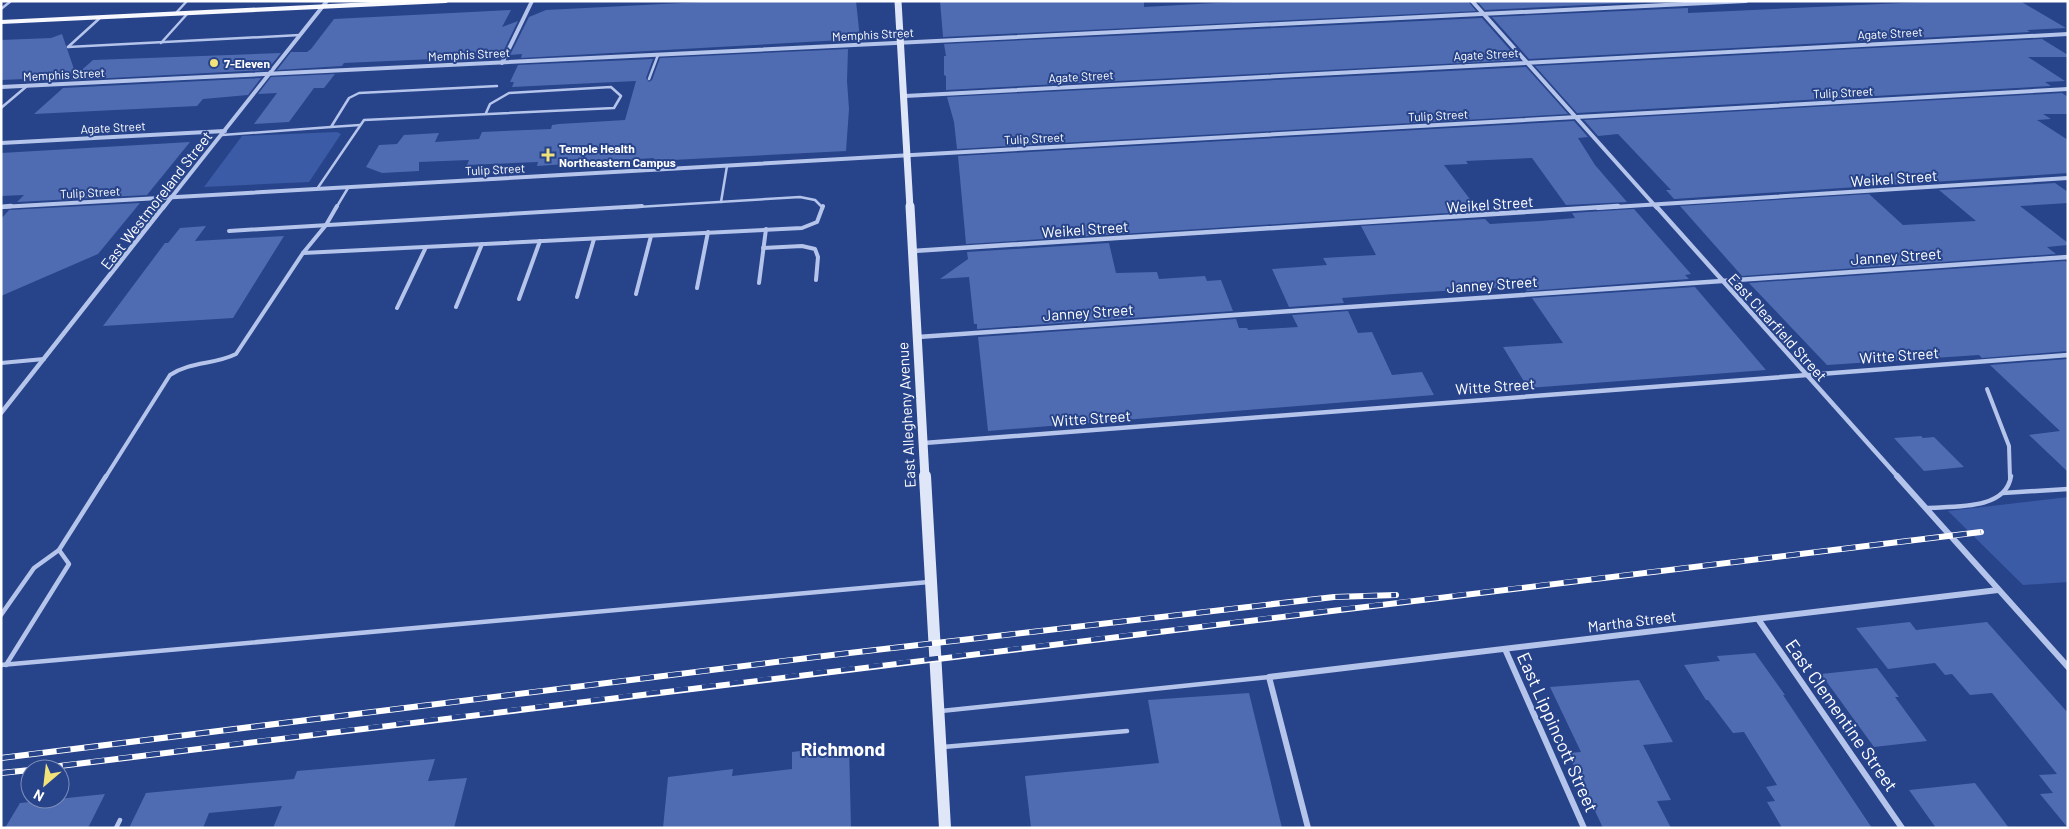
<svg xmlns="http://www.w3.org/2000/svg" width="2069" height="829" viewBox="0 0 2069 829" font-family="Barlow,sans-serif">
<rect width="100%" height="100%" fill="#27438a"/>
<g fill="#3b5ba7">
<polygon points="337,132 341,134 309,182 204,187 242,136"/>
<polygon points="2068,497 2068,582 2023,585 1948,511"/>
</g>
<g fill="#4f6cb2">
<polygon points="721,1 856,1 860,39 521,58 522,54 510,55 529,17 546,10"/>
<polygon points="940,1 1144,1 1144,7 1251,1 1468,1 1476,11 943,37"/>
<polygon points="1477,1 1665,1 1485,10"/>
<polygon points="1946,1 2020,1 2066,28 2027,30 2030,32 1529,59 1492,17 1688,8 1688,13"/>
<polygon points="511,10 502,27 518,21 501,56 344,63 342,66 277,70 291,52 307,52 311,49 334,19"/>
<polygon points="1482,18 1519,60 946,90 946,76 944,75 944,56 946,56 944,44"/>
<polygon points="62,34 76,75 93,60 281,53 267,70 71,80 74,77 1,80 1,40 51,38"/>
<polygon points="2042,39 2068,55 2068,57 2028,57 2065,81 2045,82 2051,86 1577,113 1535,66"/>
<polygon points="848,49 847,81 849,109 846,151 653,161 654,158 537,166 538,162 467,165 469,160 419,162 419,171 382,173 366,167 379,145 397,144 404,135 439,133 435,142 479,139 482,132 551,129 552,125 559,124 625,120 636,81 512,87 514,82 510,82 518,65 653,59 646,78 649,82 652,80 660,58"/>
<polygon points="1526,67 1568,114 957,149 954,122 947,97"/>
<polygon points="335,74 324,88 314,88 289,122 254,124 277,93 258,94 271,77"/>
<polygon points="261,78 248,95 203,99 197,106 34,114 63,88"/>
<polygon points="2062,93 2068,97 2068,114 2043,114 2051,119 2037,120 2068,140 2068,173 1674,199 1666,190 1671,190 1618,134 1598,136 1584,120"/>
<polygon points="1574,121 1588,137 1578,138 1595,165 1627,202 1566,205 1532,158 1466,161 1468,164 1444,165 1479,211 966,244 958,156"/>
<polygon points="190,142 147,195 17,202 24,195 1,196 1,153"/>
<polygon points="2055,183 2068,192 2068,203 2020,206 2068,243 2068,245 2047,247 2056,254 1742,276 1680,206 1869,194 1903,225 1976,221 1939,190"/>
<polygon points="140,203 98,254 1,296 1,219 9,210"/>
<polygon points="1634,209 1691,274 1685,275 1689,279 1527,291 1524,286 1394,294 1342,298 1344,303 1289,307 1272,269 1327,265 1323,258 1376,255 1361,226 1485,219 1490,224 1540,221 1575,218 1572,213"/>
<polygon points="206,226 195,241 284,236 233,318 103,326 165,243 168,243 180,228"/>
<polygon points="1109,243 1116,273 1157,272 1159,279 1205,276 1207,281 1221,280 1233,311 977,329 977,324 974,324 969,277 940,279 968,259 967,252"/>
<polygon points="2065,261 2068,263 2068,351 1982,358 1979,355 1827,365 1749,283"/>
<polygon points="1695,287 1766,370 1528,388 1503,347 1563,343 1532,298"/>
<polygon points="1348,311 1358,333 1372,332 1392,375 1422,372 1434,395 988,431 978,337 1236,319 1239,328 1247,328 1248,330 1298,327 1292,315"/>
<polygon points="2068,359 2068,472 2029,435 2060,431 1990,365"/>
<polygon points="1921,436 1923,438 1934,437 1964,467 1924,471 1894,438"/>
<polygon points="1910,622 1916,630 1987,622 2068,713 2068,828 2040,794 2053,793 2039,775 2057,774 1992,693 1970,695 1952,674 1945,675 1935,663 1888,669 1856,628"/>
<polygon points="1755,653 1785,695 1783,695 1872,828 1782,828 1767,802 1775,801 1766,787 1777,785 1744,732 1733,733 1708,700 1706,700 1684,665 1720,661 1717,656"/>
<polygon points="1877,668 1899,697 1895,697 1927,741 1874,747 1821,674"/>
<polygon points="1639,680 1673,742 1643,745 1671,800 1657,801 1671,828 1603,828 1568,753 1581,752 1550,687"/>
<polygon points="1249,693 1282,828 1031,828 1025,776 1159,763 1148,700"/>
<polygon points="849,745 851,828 663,828 668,777 733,769 732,776 792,769 792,752"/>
<polygon points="435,759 428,781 467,778 454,828 273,828 282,806 209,813 203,828 129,828 146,793 294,779 297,771"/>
<polygon points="1975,783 2009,828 1936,828 1909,790"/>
<polygon points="105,794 88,828 5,828 20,803"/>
</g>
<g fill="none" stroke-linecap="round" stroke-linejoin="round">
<g stroke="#b5c4ea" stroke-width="2.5">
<polyline points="1,9 11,1"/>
<polyline points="175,14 187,1"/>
<polyline points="161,43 188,13"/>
<polyline points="68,47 300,35"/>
<polyline points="68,47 101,17"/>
<polyline points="649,79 658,55"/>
<polyline points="1,108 27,86"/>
<polyline points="360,125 331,127 349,98 359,93 497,86"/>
<polyline points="222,135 331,127"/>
<polyline points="317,189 364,120 614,108 621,96 611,87 509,93 490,104 486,113"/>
<polyline points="721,202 727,166"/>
<polyline points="336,208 348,188"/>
<polyline points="621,208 800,197 815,200 823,208"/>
</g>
<g stroke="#b5c4ea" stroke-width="4">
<polyline points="229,231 642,206"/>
<polyline points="763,248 802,246 815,249 818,257 816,280"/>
<polyline points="303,253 802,228 817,222 823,206"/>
<polyline points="759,283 766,229"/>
<polyline points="697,288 708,232"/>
<polyline points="636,294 651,236"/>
<polyline points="577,297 594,239"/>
<polyline points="519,299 540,241"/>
<polyline points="456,307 482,244"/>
<polyline points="397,308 426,247"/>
<polyline points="1,363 44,359"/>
<polyline points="1987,389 2009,446 2010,478"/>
<path d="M105,478L170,375C191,361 214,365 236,354L303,253L326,225L337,206"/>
</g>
<g stroke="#b5c4ea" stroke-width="4.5">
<polyline points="2003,493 2068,489"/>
<path d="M1926,508C1952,506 2006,511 2011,476"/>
<polyline points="1,615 34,568 59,550 106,476"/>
<polyline points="1,665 929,582"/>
<polyline points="6,665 69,564 59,550"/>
<polyline points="941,711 1269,677"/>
<polyline points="943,747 1127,731"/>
<polyline points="116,828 120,820"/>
</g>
<g stroke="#b5c4ea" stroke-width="4">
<polyline points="1472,1 1657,208"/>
<polyline points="502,63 532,1"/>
<polyline points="1,87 1746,1"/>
<polyline points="905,96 2068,34"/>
<polyline points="1,143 225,131"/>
<polyline points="1,207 2068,89"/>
<polyline points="163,208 327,1"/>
<polyline points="1598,208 2068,178"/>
</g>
<g stroke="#b5c4ea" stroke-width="4.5">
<polyline points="1656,206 1899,478"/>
<polyline points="1,207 11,206"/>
<polyline points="913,251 1618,206"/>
<polyline points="918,337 2068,257"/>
<polyline points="1,413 164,206"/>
<polyline points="924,443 2068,355"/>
</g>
<g stroke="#b5c4ea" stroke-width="6">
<polyline points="1897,476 2068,667"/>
<polyline points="1758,619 1902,828"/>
<polyline points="1505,649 1584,828"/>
<polyline points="1308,828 1269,677 1998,590"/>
</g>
<polyline stroke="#dfe6f8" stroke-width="7" points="898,1 910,208"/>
<polyline stroke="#dfe6f8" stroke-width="9" points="910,206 925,478"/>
<polyline stroke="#dfe6f8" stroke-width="12" points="925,476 945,828"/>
<polygon fill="#f8f9fe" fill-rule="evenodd" points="391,1 450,1 446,3 1,24 1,20"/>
<g stroke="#fff" stroke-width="6">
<g id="rail">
<polyline points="1,758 832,655 1334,597 1396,595"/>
<path d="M35,769C683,688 1332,611 1981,532"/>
<polyline points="1,773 30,770"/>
</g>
</g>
<use href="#rail" stroke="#27438a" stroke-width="4.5" stroke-dasharray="14" stroke-linecap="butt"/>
</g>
<g fill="#f2e27a" stroke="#27438a" stroke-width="2">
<circle cx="214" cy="63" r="5"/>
<path d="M545.5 147.5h5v5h5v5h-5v5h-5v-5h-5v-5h5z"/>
</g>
<g text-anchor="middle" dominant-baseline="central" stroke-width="4" stroke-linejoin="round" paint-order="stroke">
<g font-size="12" fill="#fff" stroke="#27438a">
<text transform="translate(1890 33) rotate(-3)">Agate Street</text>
<text transform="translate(873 34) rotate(-3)">Memphis Street</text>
<text transform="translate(469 54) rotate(-3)">Memphis Street</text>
<text transform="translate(1486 54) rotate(-3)">Agate Street</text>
<text transform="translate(64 74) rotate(-3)">Memphis Street</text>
<text transform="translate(1081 76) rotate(-3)">Agate Street</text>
<text transform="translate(1843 92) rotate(-3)">Tulip Street</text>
<text transform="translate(1438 115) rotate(-3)">Tulip Street</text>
<text transform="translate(113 127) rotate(-3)">Agate Street</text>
<text transform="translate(1034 138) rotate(-3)">Tulip Street</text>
<text transform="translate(495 169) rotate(-3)">Tulip Street</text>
<text transform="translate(90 192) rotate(-3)">Tulip Street</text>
</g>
<g font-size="12" font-weight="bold" fill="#fff" stroke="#27438a" text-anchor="start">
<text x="224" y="63">7-Eleven</text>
<text x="559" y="148">Temple Health<tspan x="559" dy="14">Northeastern Campus</tspan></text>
</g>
<g font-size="15" fill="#fff" stroke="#27438a">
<text transform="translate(1894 178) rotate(-4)">Weikel Street</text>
<text transform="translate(156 200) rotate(-52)">East Westmoreland Street</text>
<text transform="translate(1490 204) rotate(-4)">Weikel Street</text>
<text transform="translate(1085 229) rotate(-4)">Weikel Street</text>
<text transform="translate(1896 256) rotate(-4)">Janney Street</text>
<text transform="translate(1492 284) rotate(-4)">Janney Street</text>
<text transform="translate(1088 312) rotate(-4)">Janney Street</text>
<text transform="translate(1778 327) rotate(48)">East Clearfield Street</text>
<text transform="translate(1899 355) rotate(-4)">Witte Street</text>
<text transform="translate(1495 386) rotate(-4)">Witte Street</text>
<text transform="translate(906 415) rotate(-93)">East Allegheny Avenue</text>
<text transform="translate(1091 418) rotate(-4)">Witte Street</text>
<text transform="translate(1632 621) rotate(-7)">Martha Street</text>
</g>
<g font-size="18" fill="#fff" stroke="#27438a">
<text transform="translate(1842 715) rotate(55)">East Clementine Street</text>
<text transform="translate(1558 732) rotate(66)">East Lippincott Street</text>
</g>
<g font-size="19" font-weight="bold" fill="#fff" stroke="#27438a">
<text x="843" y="748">Richmond</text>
</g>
</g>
<rect width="2069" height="829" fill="none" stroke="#ffffff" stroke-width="5"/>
<g transform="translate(45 784) rotate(208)"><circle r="24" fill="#27438a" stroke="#7d8eb9"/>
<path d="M0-4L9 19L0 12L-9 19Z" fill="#f2e27a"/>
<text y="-8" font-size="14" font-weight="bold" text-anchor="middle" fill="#ffffff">N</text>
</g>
</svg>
